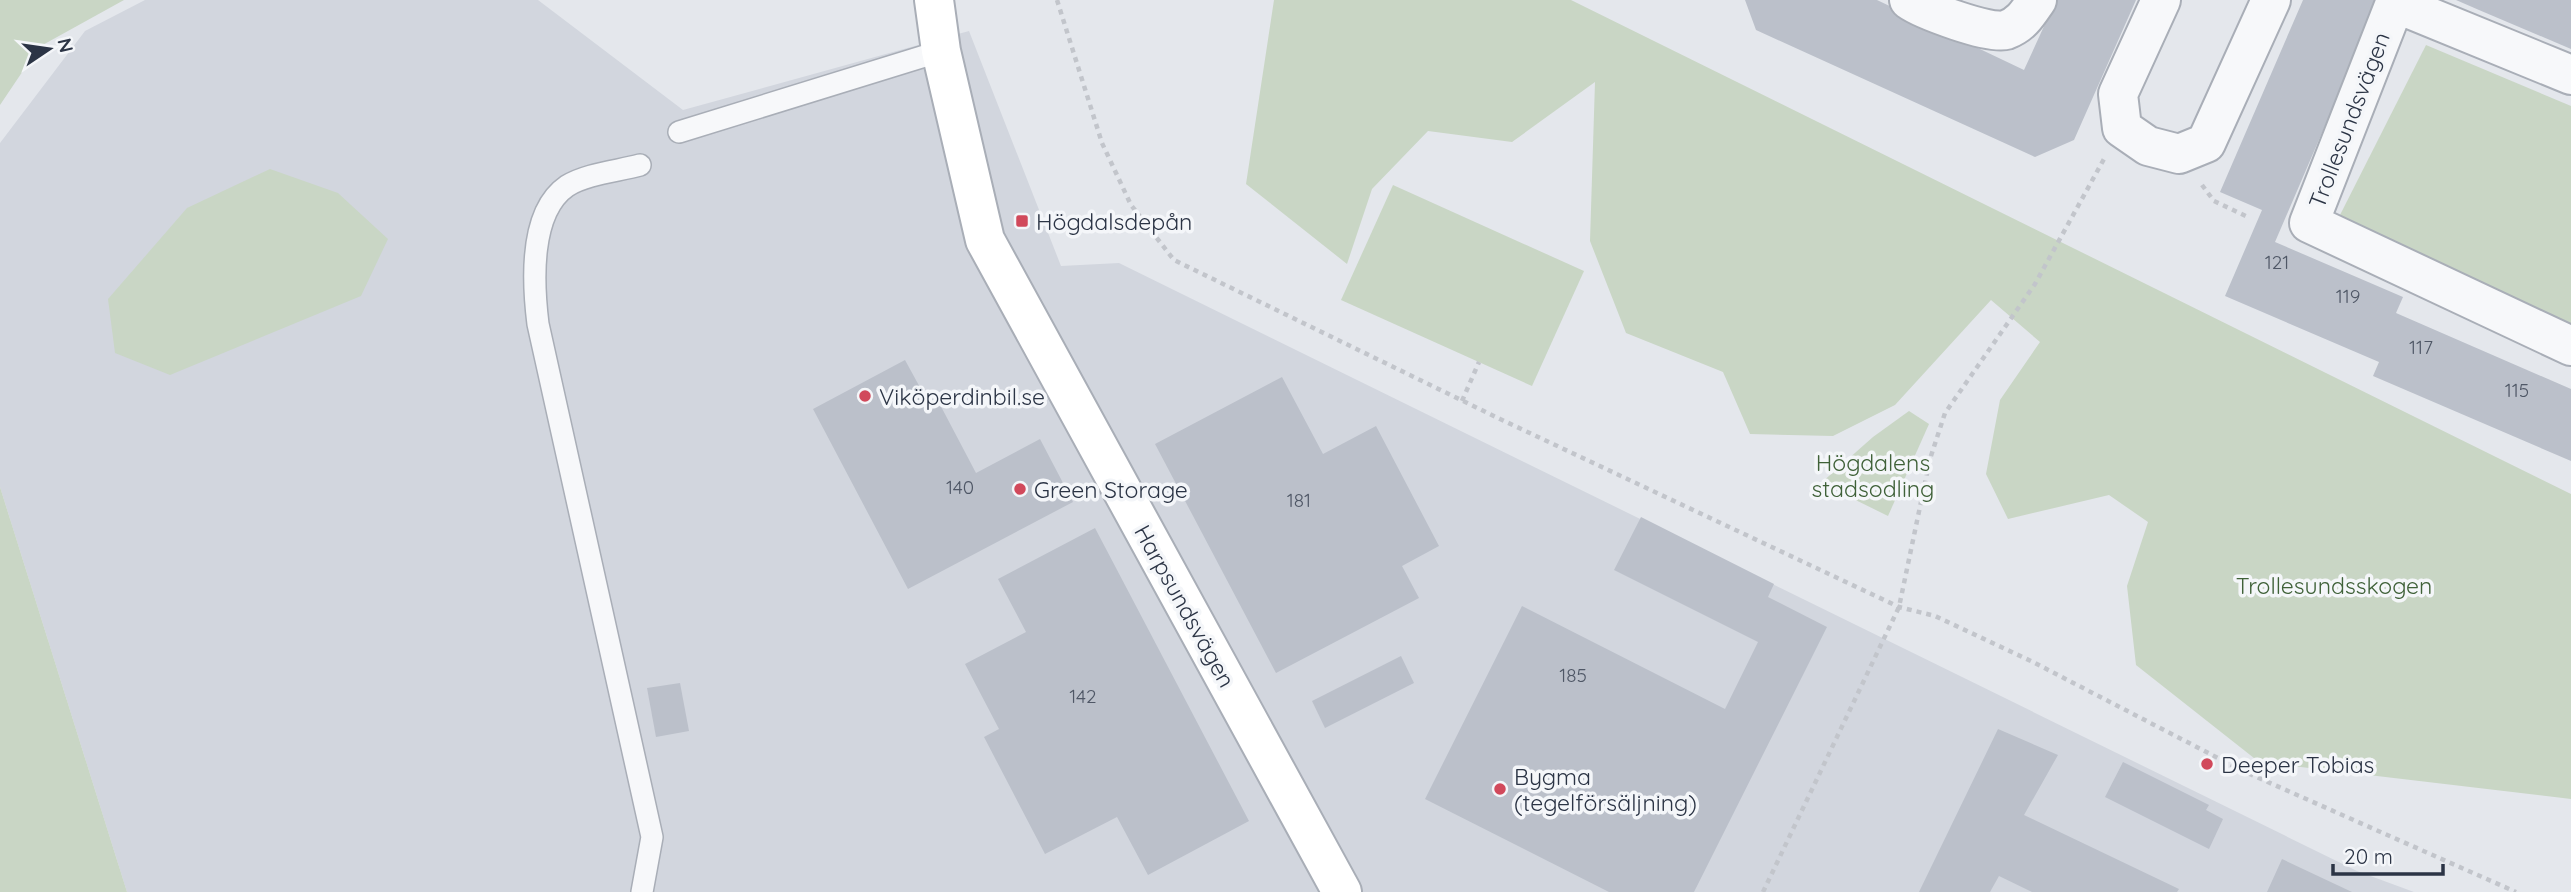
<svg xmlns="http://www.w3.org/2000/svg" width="2571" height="892" viewBox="0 0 2571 892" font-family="Quicksand,sans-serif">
<rect width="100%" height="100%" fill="#e4e7ec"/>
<polygon fill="#d2d6de" points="145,0 538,0 683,110 969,31 1061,266 1119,263 2357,871 2414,892 127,892 0,487 0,143 85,31"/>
<g fill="#c9d6c5">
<polygon points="0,0 124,0 39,47 0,105"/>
<polygon points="1274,0 1571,0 2571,494 2571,799 2259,762 2136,665 2127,586 2148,522 2109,495 2008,519 1986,474 2000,400 2040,342 1991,300 1895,405 1833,436 1750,434 1723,372 1626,333 1590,241 1595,82 1512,142 1428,131 1372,189 1347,264 1246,184"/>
<polygon points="2426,45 2571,106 2571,332 2339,217"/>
<polygon points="270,169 338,193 388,239 361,296 170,375 115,353 108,299 187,208"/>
<polygon points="1393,185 1584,271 1532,386 1341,300"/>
<polygon points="1909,411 1929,424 1888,516 1821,483 1873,437"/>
<polygon points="0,487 127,892 0,892"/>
</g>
<g fill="#bbc0ca">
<polygon points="1745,0 1877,0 2024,70 2056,0 2136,0 2074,140 2035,157 1756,30"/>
<polygon points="2303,0 2379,0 2275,242 2403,297 2396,313 2571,389 2571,461 2373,376 2379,362 2225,296 2262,210 2220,192"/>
<polygon points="2456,0 2571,0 2571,49 2479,10"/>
<polygon points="905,360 928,402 936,397 976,473 1040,439 1073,502 908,589 813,409"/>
<polygon points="1282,377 1323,454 1376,426 1439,546 1402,566 1419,598 1276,673 1155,444"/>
<polygon points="1641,517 1774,584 1768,597 1827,627 1694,892 1609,892 1425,799 1522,606 1725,709 1758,642 1614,570"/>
<polygon points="1095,528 1249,821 1148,875 1117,817 1045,854 984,737 999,729 965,664 1026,632 998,579"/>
<polygon points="1401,656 1414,683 1325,728 1312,701"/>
<polygon points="680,683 689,731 656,737 647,688"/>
<polygon points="1998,729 2058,755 2024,815 2179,889 2177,892 2032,892 1999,876 1990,892 1919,892"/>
<polygon points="2123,762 2209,805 2206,810 2223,819 2209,849 2105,797"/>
<polygon points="2282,859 2352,892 2267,892"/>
</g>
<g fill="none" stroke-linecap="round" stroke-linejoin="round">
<g stroke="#a9aeb7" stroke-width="24">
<g id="lane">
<polyline points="679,132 941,51"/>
<path d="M640,165C618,171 586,174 567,186C529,212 533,284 538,324L652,837L642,892"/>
</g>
</g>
<g stroke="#a9aeb7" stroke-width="42">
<g id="street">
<path d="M1909,0C1923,10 1990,35 2006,30C2022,24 2028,13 2037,0"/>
<polyline points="2161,0 2118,94 2122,128 2148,146 2179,154 2206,143 2271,0"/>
<polyline points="2571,75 2395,3 2309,223 2571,346"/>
</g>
</g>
<g stroke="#a9aeb7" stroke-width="42">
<polyline id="secondary" points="934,0 941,51 985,240 1342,892"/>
</g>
<g stroke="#c2c5cb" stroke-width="4.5" stroke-dasharray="5 5" stroke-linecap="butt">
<polyline points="1057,0 1102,143 1131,205 1174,260 1500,419 1899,607 1935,616 2031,661 2243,771 2516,892"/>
<polyline points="2202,185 2214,201 2250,218"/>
<polyline points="1462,401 1479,362"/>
<polyline points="1763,892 1899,607 1930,459 1945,413 2035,284 2104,159"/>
</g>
<use href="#lane" stroke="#f7f8fa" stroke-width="21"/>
<use href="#street" stroke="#f7f8fa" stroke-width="38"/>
<use href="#secondary" stroke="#fff" stroke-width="38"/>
</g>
<g fill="#d1495b" stroke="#f4f6f9" stroke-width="2.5">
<rect x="1015" y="214" width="14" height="14" rx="3.5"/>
<circle cx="865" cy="396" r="7"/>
<circle cx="1020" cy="489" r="7"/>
<circle cx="2207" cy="764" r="7"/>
<circle cx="1500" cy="789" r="7"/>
</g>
<g text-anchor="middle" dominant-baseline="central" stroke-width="7" stroke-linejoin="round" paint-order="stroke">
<g font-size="19" fill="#4f5766">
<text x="2277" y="262">121</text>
<text x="2348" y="296">119</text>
<text x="2421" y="347">117</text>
<text x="2517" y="390">115</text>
<text x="960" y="487">140</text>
<text x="1299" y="500">181</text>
<text x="1573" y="675">185</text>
<text x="1083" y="696">142</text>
</g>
<g font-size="23" fill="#2b3445" stroke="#f4f6f9">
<text transform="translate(2349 120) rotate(-69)">Trollesundsvägen</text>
<text transform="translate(1185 606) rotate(61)">Harpsundsvägen</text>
</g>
<g font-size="23" fill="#2b3445" stroke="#f4f6f9" text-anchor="start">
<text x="1036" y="221">Högdalsdepån</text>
<text x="879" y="396">Viköperdinbil.se</text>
<text x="1034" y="489">Green Storage</text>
<text x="2221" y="764">Deeper Tobias</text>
<text x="1514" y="776">Bygma<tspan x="1514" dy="26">(tegelförsäljning)</tspan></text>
</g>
<g font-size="23" fill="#3f6138" stroke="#f4f6f9">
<text x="1873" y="462">Högdalens<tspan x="1873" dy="26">stadsodling</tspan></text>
<text x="2334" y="585">Trollesundsskogen</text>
</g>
</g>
<g transform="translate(49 49) rotate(77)" stroke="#f4f6f9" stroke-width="5" paint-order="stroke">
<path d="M0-5L12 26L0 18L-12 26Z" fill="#2b3445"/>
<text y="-10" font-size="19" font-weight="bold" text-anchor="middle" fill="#2b3445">N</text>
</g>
<path d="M2333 864v10h110v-10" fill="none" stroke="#2b3445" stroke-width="3.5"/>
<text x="2344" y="864" font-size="21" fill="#2b3445" stroke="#f4f6f9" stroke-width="5" paint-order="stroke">20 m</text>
</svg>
